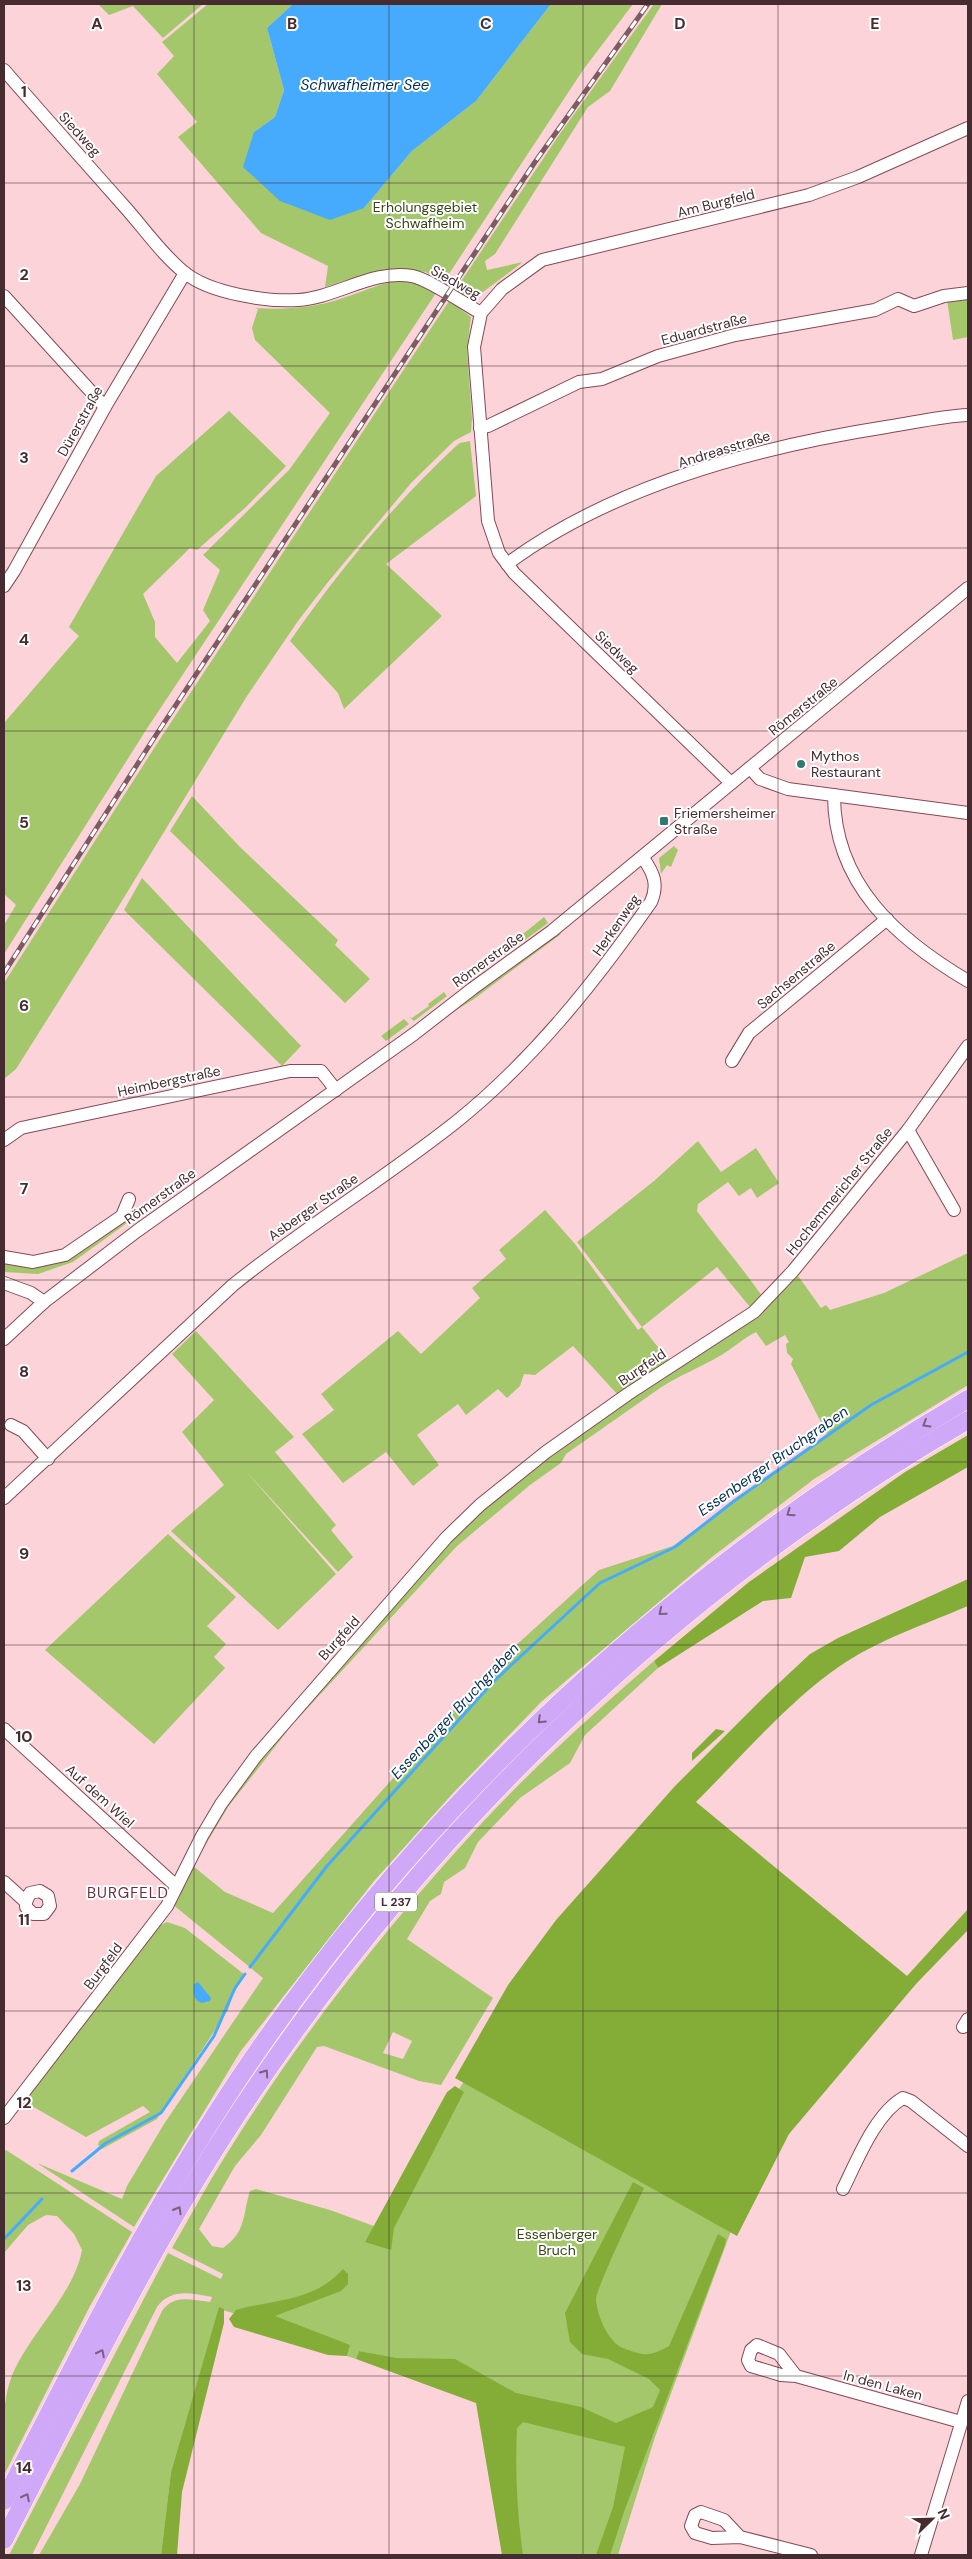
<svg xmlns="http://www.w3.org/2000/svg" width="972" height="2559" viewBox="0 0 972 2559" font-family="'DM Sans',sans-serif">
<rect width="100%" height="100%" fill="#fdd3da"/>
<g fill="#a3c76a" fill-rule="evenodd">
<polygon points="98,4 203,4 163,38 133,6 109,15"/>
<polygon points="208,4 293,4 267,28 284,90 275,117 254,132 364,208 412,151 476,101 551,4 633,4 583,70 443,283 426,272 395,269 368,273 325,287 328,266 261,233 178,137 197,122 157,74 174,56 162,42"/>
<polygon points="654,4 662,4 610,91 588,107 495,254 485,261 487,270 523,262 479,295 468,297 454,292 559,135"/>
<path d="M407,280L424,285L436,293L148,727L4,954V925L16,905L4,894V723L79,636L69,627L156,476L229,411L286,466L246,507L197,550L190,548L143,594L155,622V637L177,663L210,621L203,610L220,570L203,555L289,470L330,413L255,340L252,328L258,309L255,308C286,310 314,308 343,298C365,291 384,281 407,280Z"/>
<polygon points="968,297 968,337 953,340 947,300"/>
<polygon points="449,301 471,317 467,350 472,419 471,432 454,441 412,482 328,582 298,621 247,696 120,904 16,1069 4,1079 4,983 160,739"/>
<path d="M470,441L476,496L386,564L442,616L344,709L338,693L290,641C338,572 393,505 455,447L460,443Z"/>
<polygon points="192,796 240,847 338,940 335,945 370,979 345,1003 170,831"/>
<polygon points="674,846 678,850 671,867 667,865 661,874 659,858"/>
<polygon points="142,878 301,1046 282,1066 124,910"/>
<polygon points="544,917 548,923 499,959 497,955"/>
<polygon points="560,933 561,934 474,999 447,1016"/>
<polygon points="444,992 447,996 414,1021 409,1017 412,1018 429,1006 428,1004"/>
<polygon points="404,1019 409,1024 386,1041 381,1036"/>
<path d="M698,1141L721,1172L756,1148L779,1183L757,1198L751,1188L739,1196L728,1182L698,1204L697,1211C718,1240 742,1267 762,1296L750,1307L717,1267L642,1327L669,1361L618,1395L573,1346L535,1375L524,1374L520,1386L507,1398L498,1389L466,1415L458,1404L417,1435L439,1465L413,1486L386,1452L343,1483L302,1434L334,1410L321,1394L398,1331L421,1354L480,1298L472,1288L506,1259L499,1250L545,1210L575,1244L638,1330L642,1327L577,1242L654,1181Z"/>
<polygon points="148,1201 152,1205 73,1262 38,1274 4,1272 4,1261 32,1265 126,1218"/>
<path d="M968,1253V1385L814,1479L712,1557L541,1702L454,1792L374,1881L240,2052L134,2227L37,2163L122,2199L127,2186L164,2124L263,1978L172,1904L190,1865L247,1774L451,1538L495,1497L632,1399L714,1344L796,1273L821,1308L826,1305L830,1310L884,1293ZM756,1332L766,1346L785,1335L789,1342L786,1344L787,1353L793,1359L791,1364L827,1434L673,1546L599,1570L493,1666L273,1913L225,1892L193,1866L228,1807L292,1725L457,1546L530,1485L561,1463L566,1454C597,1432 629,1410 660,1388C678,1376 699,1368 718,1357C732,1349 742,1339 756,1332Z"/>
<polygon points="196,1331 294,1437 275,1452 336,1525 331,1530 353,1557 338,1572 244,1469 336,1574 278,1630 171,1531 224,1485 182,1432 214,1400 172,1354"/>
<polygon points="168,1534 236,1597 207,1626 226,1644 214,1657 225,1668 154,1744 45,1650"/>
<path d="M654,1661L658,1668L585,1735L570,1763L520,1798L478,1842L465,1868L444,1882L441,1894L430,1901L407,1939L493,1998L441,2085L419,2081L324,2046L317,2047L261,2135L235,2166L199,2229L212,2246L223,2248C247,2231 242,2216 250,2191L256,2189L330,2210L382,2229L458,2091L528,1971L819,2083L738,2212L655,2437L618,2555H514L485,2387L377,2355L359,2351L356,2359L347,2356L349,2347L219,2309L171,2472L161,2555H39L80,2484L162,2311C174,2294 191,2300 210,2302L212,2297C191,2293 171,2288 157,2307L32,2555H9L168,2253L221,2279L223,2274L172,2248C190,2217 207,2185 226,2155C299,2037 387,1926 481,1824C535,1766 594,1713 654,1661ZM393,2032L412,2041L403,2059L383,2053Z"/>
<polygon points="167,1922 185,1928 245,1975 233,1994 228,2010 157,2119 102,2149 98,2145 99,2141 150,2112 143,2106 86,2137 23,2101 159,1926"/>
<path d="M6,2150L132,2232L90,2306L4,2475C4,2441 0,2404 13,2373C31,2332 74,2294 82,2250L74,2234L57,2216L46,2215L28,2225L4,2253V2153Z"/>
</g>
<g fill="#84ad37">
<polygon points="968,1435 968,1467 880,1517 839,1551 805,1557 791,1598 763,1601 658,1668 654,1661 749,1582 905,1472"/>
<path d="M968,1579V1606C926,1624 878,1640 840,1666C790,1700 740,1758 696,1802L907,1976L968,1909V1930L916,1984L789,2134L737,2236L455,2078L508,1985L556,1920L675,1786L765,1696L810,1654L838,1638Z"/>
<polygon points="716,1729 725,1731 692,1761 692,1753"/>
<polygon points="455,2086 464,2092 394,2228 391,2250 365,2242 447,2092"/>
<path d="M633,2182L644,2188C637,2204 595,2290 596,2300C597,2315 608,2342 623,2348C644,2356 649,2357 669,2346L718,2234L726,2239L725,2245L625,2509L610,2555H596L613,2507L625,2447L523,2422L517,2428C515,2471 517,2513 523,2555H502L476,2403L356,2359L359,2351L396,2358L455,2359L516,2393L581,2407L616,2423L653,2407L660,2390L649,2379L608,2359L582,2354L570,2342L565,2313Z"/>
<path d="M343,2269L348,2274V2284L341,2291L275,2316L350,2345L347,2356L328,2355L234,2327L229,2319L236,2310C275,2299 314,2302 343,2269Z"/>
<polygon points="219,2307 224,2309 224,2323 182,2492 177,2555 161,2555 171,2472"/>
</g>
<g fill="#46abfd">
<polygon points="293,4 551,4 476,101 412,151 364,208 330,220 280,201 243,167 254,132 275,117 284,90 267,28"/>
<path d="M198,1982L211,1998L210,2001L202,2003C193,2001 193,1991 194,1984Z"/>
</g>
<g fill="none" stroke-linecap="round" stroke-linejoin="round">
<g stroke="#46abfd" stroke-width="3">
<polyline points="250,1967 327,1866 494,1681 600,1583 675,1547 734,1501 871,1405 968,1352"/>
<polyline points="72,2171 106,2143 161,2113 214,2036 235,1988 245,1974"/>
<polyline points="4,2239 42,2199"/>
</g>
<g stroke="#834956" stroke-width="14">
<g id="minor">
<path d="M4,70C44,116 84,161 124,206C143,227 163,256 185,273C210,293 266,302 298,300C335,298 373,269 412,276C429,279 464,304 481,313"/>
<polyline points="4,296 105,407"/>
<polyline points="480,428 488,426 579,382 602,379 658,356 735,335 875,310 898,299 914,306 944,296 968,293"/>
<path d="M507,564C612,486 758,447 886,427C913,423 941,416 968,415"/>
<polyline points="4,586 14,571 105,407 185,273"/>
<polyline points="750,768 760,779 788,789 968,813"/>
<polyline points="731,783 514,573 499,553 488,521 474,347 481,313 502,289 542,260 809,195 858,177 968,128"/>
<path d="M834,795C834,884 897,939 968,981"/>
<polyline points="732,1061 749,1033 887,919"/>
<polyline points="908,1130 954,1210"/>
<polyline points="4,1140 21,1128 290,1071 321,1071 336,1090"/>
<polyline points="4,1257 33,1262 65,1255 122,1216 129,1199"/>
<polyline points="4,1283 31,1293 44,1302"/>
<polyline points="4,1339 44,1302 137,1231 414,1034 472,989 552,931 968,588"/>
<polyline points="11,1425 23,1431 48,1459"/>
<path d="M4,1498L233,1285C305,1227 384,1179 456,1122C533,1060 595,982 651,902C659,884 653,872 643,858"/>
<polyline points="4,1729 175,1885"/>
<polyline points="4,1882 26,1902 26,1907 33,1914 44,1914 50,1906 48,1896 40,1891 30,1893 26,1902"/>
<polyline points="963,2027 968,2019"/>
<polyline points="4,2118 167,1906 202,1836 221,1804 256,1756 446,1538 480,1505 546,1452 628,1394 754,1312 793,1271 908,1130 968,1046"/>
<path d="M843,2189C857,2161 875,2114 903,2098L911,2101L968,2146"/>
<polyline points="796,2376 781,2375 751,2366 748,2360 751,2350 757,2345 779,2354 796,2376 961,2422"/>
<polyline points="740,2537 724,2520 701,2512 695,2515 691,2526 695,2533 712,2538 740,2537 811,2555"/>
<polyline points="921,2555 968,2401"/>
</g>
</g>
<g stroke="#fff" stroke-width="19">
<g id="highway">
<path d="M4,2501C75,2363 143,2225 228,2095C416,1808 673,1572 968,1399"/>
<path d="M4,2540C75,2402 143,2260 228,2129C415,1840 669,1592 968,1420"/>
</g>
</g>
<use href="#minor" stroke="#fff" stroke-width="12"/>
<use href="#highway" stroke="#cfa9f7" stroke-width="18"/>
<g stroke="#7c5c62" stroke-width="5">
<polyline id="rail" points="4,973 156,735 535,162 648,4"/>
</g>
<use href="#rail" stroke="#fff" stroke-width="3" stroke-dasharray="9" stroke-linecap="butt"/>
</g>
<defs><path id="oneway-chevron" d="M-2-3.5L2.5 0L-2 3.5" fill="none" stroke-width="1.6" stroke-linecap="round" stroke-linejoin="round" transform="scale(1.25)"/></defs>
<g stroke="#7d5d80">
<use href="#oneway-chevron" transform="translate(926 1424) rotate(149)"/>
<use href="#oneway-chevron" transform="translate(790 1513) rotate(145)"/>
<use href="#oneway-chevron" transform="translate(662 1612) rotate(141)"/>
<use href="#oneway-chevron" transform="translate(541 1720) rotate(136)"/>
<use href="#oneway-chevron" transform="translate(265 2073) rotate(-55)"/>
<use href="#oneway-chevron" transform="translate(178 2210) rotate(-60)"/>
<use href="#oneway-chevron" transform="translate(101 2353) rotate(-63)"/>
<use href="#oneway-chevron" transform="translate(26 2497) rotate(-63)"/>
</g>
<path fill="none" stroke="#462b30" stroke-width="1" stroke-opacity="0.55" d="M194,4V2555M389,4V2555M583,4V2555M778,4V2555M4,183H968M4,366H968M4,548H968M4,731H968M4,914H968M4,1097H968M4,1280H968M4,1462H968M4,1645H968M4,1828H968M4,2011H968M4,2193H968M4,2376H968"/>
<g fill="#327972" stroke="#fff" stroke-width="2">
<circle cx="801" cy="764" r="5"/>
<rect x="659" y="816" width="10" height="10" rx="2.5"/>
</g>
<g text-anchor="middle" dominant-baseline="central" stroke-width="4" stroke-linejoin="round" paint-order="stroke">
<rect fill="#fff" stroke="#7e6b6e" stroke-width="1" x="375" y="1892.5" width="42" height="19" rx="4"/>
<g font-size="12" font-weight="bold" fill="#462b30">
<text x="396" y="1902">L 237</text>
</g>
<g font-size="14" fill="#462b30" stroke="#fff">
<text transform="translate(80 134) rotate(48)">Siedweg</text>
<text transform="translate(716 203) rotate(-14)">Am Burgfeld</text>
<text transform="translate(456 282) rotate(29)">Siedweg</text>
<text transform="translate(704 329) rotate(-15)">Eduardstraße</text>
<text transform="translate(80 421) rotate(-61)">Dürerstraße</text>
<text transform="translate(724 449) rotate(-17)">Andreasstraße</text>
<text transform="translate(617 652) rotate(44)">Siedweg</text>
<text transform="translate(803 706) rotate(-39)">Römerstraße</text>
<text transform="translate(616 925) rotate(-55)">Herkenweg</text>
<text transform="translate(488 959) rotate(-36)">Römerstraße</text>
<text transform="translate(796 975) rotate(-40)">Sachsenstraße</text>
<text transform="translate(169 1081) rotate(-12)">Heimbergstraße</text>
<text transform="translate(839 1191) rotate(-51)">Hochemmericher Straße</text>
<text transform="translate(160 1196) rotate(-36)">Römerstraße</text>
<text transform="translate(313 1207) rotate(-35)">Asberger Straße</text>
<text transform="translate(642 1367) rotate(-34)">Burgfeld</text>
<text transform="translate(339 1638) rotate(-48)">Burgfeld</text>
<text transform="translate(100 1796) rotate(42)">Auf dem Wiel</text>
<text transform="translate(103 1966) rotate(-53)">Burgfeld</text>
<text transform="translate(883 2385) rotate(15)">In den Laken</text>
</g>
<g font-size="14" fill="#354617" stroke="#fff">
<text x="425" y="207">Erholungsgebiet<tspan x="425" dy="16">Schwafheim</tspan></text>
<text x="557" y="2234">Essenberger<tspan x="557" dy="16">Bruch</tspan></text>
</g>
<g font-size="14" fill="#462b30" stroke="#fff" text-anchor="start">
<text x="811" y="756">Mythos<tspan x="811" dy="16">Restaurant</tspan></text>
<text x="674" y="813">Friemersheimer<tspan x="674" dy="16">Straße</tspan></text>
</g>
<g font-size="15" font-style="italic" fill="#053050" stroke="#fff">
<text x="365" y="85">Schwafheimer See</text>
<text transform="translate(773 1461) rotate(-35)">Essenberger Bruchgraben</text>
<text transform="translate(455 1711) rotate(-47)">Essenberger Bruchgraben</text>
</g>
<g font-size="15" letter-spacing="1" fill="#68303e" stroke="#fff">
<text x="128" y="1893">BURGFELD</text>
</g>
</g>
<g font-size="16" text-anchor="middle" font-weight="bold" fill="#462b30" stroke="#fff" stroke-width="4" stroke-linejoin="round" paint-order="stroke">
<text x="97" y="29">A</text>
<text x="292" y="29">B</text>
<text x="486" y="29">C</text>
<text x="680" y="29">D</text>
<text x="875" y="29">E</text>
<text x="24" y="97">1</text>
<text x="24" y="280">2</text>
<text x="24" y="463">3</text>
<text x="24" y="645">4</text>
<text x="24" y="828">5</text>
<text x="24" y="1011">6</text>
<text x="24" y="1194">7</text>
<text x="24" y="1377">8</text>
<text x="24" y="1559">9</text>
<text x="24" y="1742">10</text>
<text x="24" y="1925">11</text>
<text x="24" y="2108">12</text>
<text x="24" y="2291">13</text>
<text x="24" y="2473">14</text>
</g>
<rect width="972" height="2559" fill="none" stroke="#462b30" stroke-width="10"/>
<g transform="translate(932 2519) rotate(67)" stroke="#ffffff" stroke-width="4" paint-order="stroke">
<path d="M0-4L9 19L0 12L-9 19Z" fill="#462b30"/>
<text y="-8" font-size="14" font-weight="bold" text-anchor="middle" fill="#462b30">N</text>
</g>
</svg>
